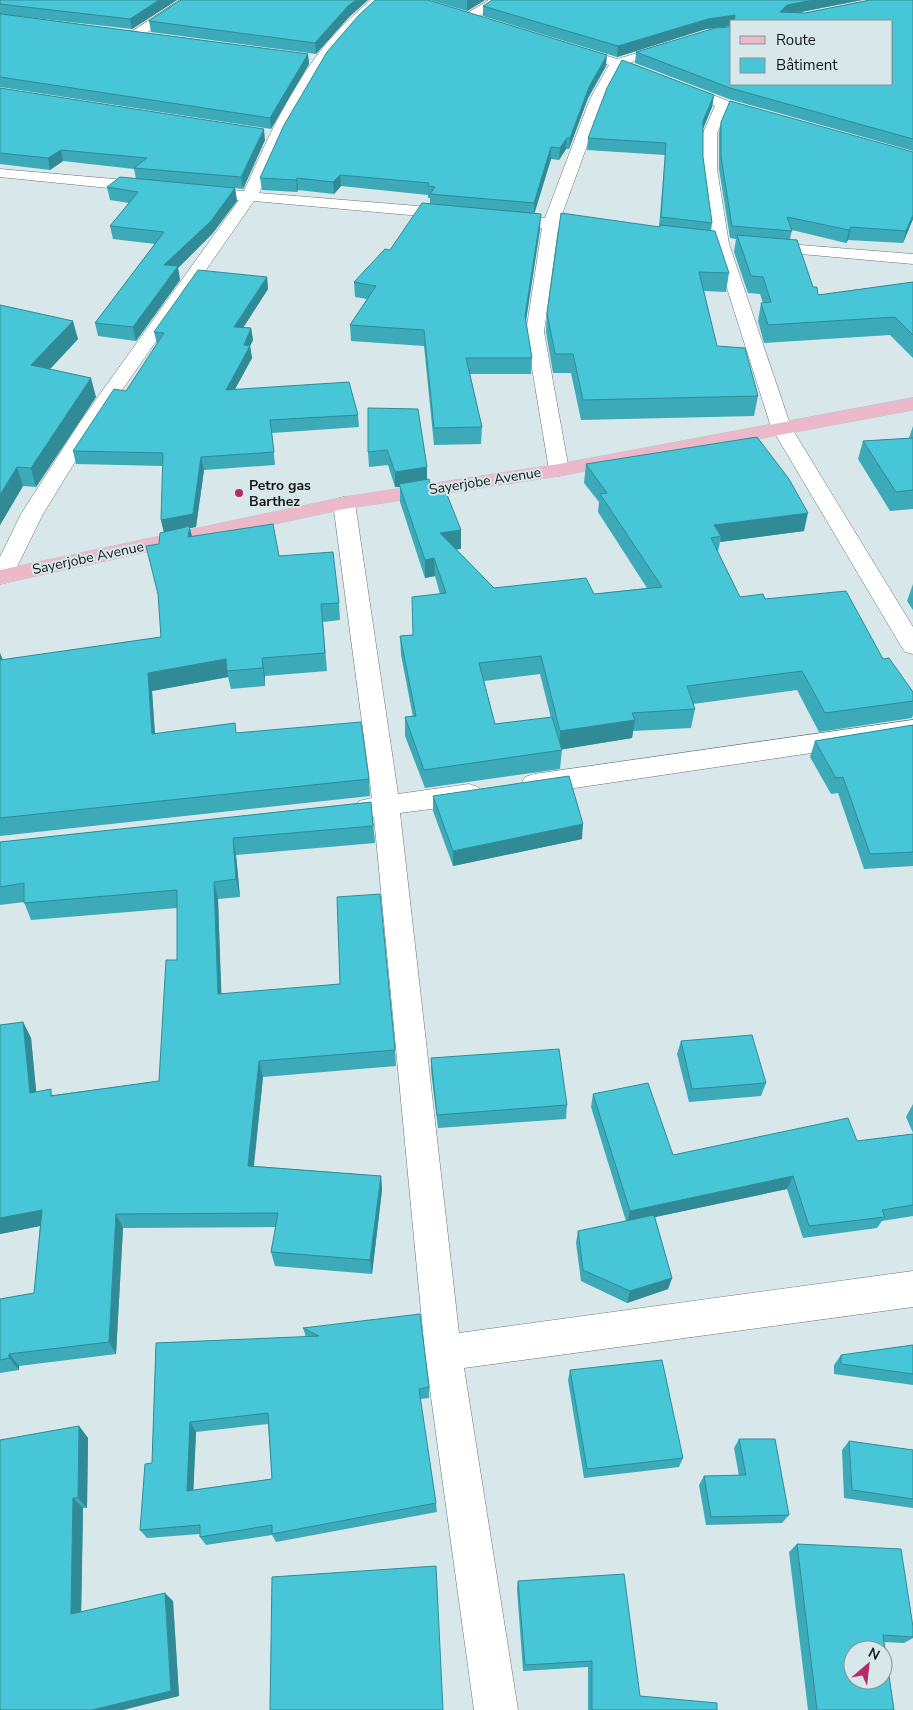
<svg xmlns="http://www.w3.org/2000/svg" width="913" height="1710" viewBox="0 0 913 1710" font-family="'Nunito Sans',sans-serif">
<rect width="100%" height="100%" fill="#d8e7e9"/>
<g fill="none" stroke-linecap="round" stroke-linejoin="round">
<g stroke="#677577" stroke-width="1">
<g id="street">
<polygon points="180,0 194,0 139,38 131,38 129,35 131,32"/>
<path d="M371,0H384L358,24L326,62L283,136L259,193L454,209L462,214L454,219L254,201L97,426L43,514L12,577L9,582L0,584V557L21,514L80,422L239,200L198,197L190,192L198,187L244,191C264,146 285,99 315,58C330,37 351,17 371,0Z"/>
<polygon points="489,0 503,0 472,21 464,21 462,18 464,15"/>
<polygon points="571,45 617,59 634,54 639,55 640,58 630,63 728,101 730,104 717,133 717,169 729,244 791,427 913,627 913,654 905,652 901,646 771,427 713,244 703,169 703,133 715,106 620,69 604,99 560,220 596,223 604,228 596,233 558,229 544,332 569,470 566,474 559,476 552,474 549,470 526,332 542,228 504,224 496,219 504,214 545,218 590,99 609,65 567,52 565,49 567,46"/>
<polygon points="0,169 148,182 156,187 148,192 0,177"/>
<polygon points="762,242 913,254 913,264 756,250 754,247"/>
<polygon points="344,497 351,499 355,503 398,794 469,784 478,787 482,794 478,801 469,804 400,813 459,1333 913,1271 913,1307 464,1368 518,1710 474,1710 425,1353 374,817 359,815 355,808 359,801 372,798 333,503 337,499"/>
<polygon points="913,720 913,738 534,794 525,791 521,784 525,777 534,774"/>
</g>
</g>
<g stroke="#c1c3c3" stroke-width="1">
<polygon id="primary" points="913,398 913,410 559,476 344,509 0,584 0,570 344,497 559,464"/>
</g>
<use href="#street" fill="#fff" fill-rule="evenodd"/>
<use href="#primary" fill="#ebb9ca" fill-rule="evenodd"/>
</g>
<g fill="#3caab9" fill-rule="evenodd">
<polygon points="0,0 177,0 132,29 25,17 308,54 309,64 271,129 0,87"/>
<polygon points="181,0 368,0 349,17 316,54 151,32 149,21"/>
<polygon points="430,0 485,0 467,11"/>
<polygon points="862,0 800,12 805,13 913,0 913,151 729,99 635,63 636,52 892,21 732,21 732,26 706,29 617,57 483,16 483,6"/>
<polygon points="606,66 588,98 569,149 566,149 559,160 551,159 534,213 540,229 526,321 532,358 531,374 470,374 482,427 481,444 434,445 424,346 351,341 350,325 367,299 355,297 354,282 390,250 430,204 430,198 428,198 428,195 341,186 334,194 298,190 297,192 262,190 260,178"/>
<polygon points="0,88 265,140 243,189 235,188 237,201 212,234 178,268 180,280 136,341 98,336 95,323 155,244 113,239 110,226 129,203 110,200 107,187 136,179 134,169 63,161 50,170 0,164"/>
<polygon points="714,95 712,107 703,129 703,157 712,223 711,231 729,273 726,292 704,291 717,346 758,396 754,416 581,420 571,373 553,373 546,332 547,313 659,227 665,155 587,150 588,138"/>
<polygon points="721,122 913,219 903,243 848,240 846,243 792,230 790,239 813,287 818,295 913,282 913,358 890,335 764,343 758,321 761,303 763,303 760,294 748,293 734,252 736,239 730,238 719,169 719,133"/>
<polygon points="267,277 268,289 243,327 251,328 253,340 250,346 252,358 235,389 358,415 359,427 272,433 275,465 204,470 196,527 190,528 192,536 279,556 339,603 340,620 323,622 327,671 265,676 265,686 231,689 228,677 152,691 155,733 236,733 369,779 370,796 0,836 0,653 3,660 161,637 159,544 164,532 161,520 163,466 76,464 73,451 126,391 157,344 154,332"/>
<polygon points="0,305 78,339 50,369 96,397 36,487 23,486 0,525"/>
<path d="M368,408L427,467V480L431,494L461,530V549H456L494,588L594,594L647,588L598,512L599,502L584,483L586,464L804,531L720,542L718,552L740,597L765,599L883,659L913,692V715L912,718L819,732L797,690L693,704L695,709L691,728L633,731L632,738L562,749L560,769L425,788L405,736V717H413L401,655L400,636L413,635L440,594L435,576L425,578L400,502V487H395L388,465L369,467L368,452ZM540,674L551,718L495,724L484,681Z"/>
<polygon points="913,426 913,509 890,511 858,459 863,441 909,438"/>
<polygon points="913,584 913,610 907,601"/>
<polygon points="913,725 913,866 864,869 838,793 831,794 810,757 815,741"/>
<polygon points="433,796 582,839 453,866 433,811"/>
<polygon points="371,802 375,843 236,855 240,897 218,899 221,993 395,1050 396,1066 263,1077 254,1166 381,1176 382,1190 372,1274 275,1266 271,1252 276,1227 123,1228 116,1354 19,1366 19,1370 0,1373 0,1299 34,1293 40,1226 0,1234 0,1025 23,1022 31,1038 36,1092 54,1095 159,1081 177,960 177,908 31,920 24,902 0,905 0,842"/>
<polygon points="681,1041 766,1083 761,1096 689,1102 677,1054"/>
<polygon points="431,1058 567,1105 566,1119 438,1128 431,1071"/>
<polygon points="593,1094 673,1155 857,1141 913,1134 913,1216 882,1221 877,1228 803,1238 787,1189 655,1217 672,1278 668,1289 627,1303 581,1281 576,1243 578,1231 626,1221 591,1107"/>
<polygon points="913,1104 913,1133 906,1117"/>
<path d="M303,1328L429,1387V1398L420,1399L436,1503L437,1512L276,1542L272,1535L206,1545L200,1537V1534L147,1538L140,1530L152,1463L156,1343L306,1337ZM268,1424L272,1479L193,1490L196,1432Z"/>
<polygon points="913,1345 913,1385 834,1374 834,1365 841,1355"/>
<polygon points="570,1370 683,1458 679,1467 584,1478 568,1380"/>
<polygon points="79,1426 88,1438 87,1508 83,1508 81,1612 173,1601 179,1696 0,1710"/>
<polygon points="739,1439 789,1515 782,1523 706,1525 699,1485 704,1476 739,1476 734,1448"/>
<polygon points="849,1441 913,1450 913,1508 844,1498 842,1450"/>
<polygon points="797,1544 913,1627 913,1638 904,1643 884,1642 894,1710 808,1710 789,1552"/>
<polygon points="518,1581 640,1696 717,1710 588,1710 588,1667 523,1671 517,1589"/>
</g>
<g fill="#318b96">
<polygon points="159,0 177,0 132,29 130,19"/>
<polygon points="356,0 368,0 349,17 316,54 315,43 348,6"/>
<polygon points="468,0 485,0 467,11 467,1"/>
<polygon points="813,0 862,0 786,15 780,12 787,5"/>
<polygon points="735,15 734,21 732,21 732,26 706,29 617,57 618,46 708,19"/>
<polygon points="308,54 309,64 271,129 270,118"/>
<polygon points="607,55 606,66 588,98 569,149 570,138 589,87"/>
<polygon points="714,95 712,107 701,133 703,121"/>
<polygon points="264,129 265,140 243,189 241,177"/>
<polygon points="567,138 566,149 559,160 560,148"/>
<polygon points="551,147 551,159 534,215 534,203"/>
<polygon points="61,150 63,161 50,170 48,158"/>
<polygon points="340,175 341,186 334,194 333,182"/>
<polygon points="297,178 298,190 297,192 296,180"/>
<polygon points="235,188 237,201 212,234 178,268 180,280 136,341 133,327 164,265"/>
<polygon points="541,214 540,229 524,332 525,316"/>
<polygon points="913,215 913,219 903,243 906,231"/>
<polygon points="851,227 848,240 846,243 849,230"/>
<polygon points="267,277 268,289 236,339 234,327"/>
<polygon points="73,321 78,339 36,384 31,365"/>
<polygon points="251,328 253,340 250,346 252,358 228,402 226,390"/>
<polygon points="91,378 96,397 36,487 31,468"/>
<polygon points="201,457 204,470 196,527 190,528 193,544 164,533 161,520"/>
<polygon points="17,467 23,486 0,525 0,495"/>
<polygon points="427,467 427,482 399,484 400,487 395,487 395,472"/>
<polygon points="808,513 804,531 720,542 721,536 714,525"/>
<polygon points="461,530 461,549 441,551 440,533"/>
<polygon points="434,558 435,576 425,578 425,560"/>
<polygon points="0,653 3,661 0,668"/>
<polygon points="262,658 265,676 265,686 263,668"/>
<polygon points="226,659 228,677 152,691 156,751 152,734 148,673"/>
<polygon points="635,720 632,738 559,750 560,731"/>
<polygon points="583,824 582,839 453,866 453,851"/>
<polygon points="233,838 236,855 240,897 236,879"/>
<polygon points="214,882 218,899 222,1010 218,994"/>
<polygon points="23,1022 31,1038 38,1109 30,1093"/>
<polygon points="259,1061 263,1077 252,1180 248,1166"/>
<polygon points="381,1176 382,1190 372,1274 370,1260"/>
<polygon points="793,1176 787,1189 627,1223 630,1211"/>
<polygon points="42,1210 50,1224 0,1234 0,1218"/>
<polygon points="116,1214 123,1228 116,1354 109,1342"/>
<polygon points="672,1278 668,1289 627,1303 630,1291"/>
<polygon points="9,1354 19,1366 19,1370 9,1358"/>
<polygon points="190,1422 196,1432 193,1500 187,1491"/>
<polygon points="79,1426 88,1438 87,1508 78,1498"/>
<polygon points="73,1498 83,1508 81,1622 71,1614"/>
<polygon points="165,1593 173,1601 179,1696 123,1710 92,1710"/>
</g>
<g fill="#46c6d7" stroke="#318b96" fill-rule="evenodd">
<polygon points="0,0 159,0 130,19 0,4"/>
<polygon points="181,0 356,0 348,6 315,43 149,21"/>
<polygon points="375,0 428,0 607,55 589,87 570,138 567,138 560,148 551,147 534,203 430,194 435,187 428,186 429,183 340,175 333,182 297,178 296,180 260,178 284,125 327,52 359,15"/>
<polygon points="492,0 813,0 787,5 780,12 805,13 870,0 913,0 913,139 730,88 636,52 715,28 732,27 732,84 892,84 892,21 734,21 735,15 708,19 618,46 483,6"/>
<polygon points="0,13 1,14 308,54 270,118 0,77"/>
<polygon points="622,60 714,95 703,121 703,157 712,223 661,217 666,143 588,138 607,88"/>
<polygon points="0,88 264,129 241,177 134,168 147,158 61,150 48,158 0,153"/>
<polygon points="730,101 913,152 913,215 906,231 851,227 849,230 787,217 792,231 732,226 721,157 721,122"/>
<polygon points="120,177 235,188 211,221 164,265 178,266 133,327 95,323 164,232 110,226 138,192 107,187"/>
<polygon points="422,203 541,214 525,316 532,358 466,358 482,427 434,428 424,330 350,325 376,286 354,282 385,249 390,250"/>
<polygon points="561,213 660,227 660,225 715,231 729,273 699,272 717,346 745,348 758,396 583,400 573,354 555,354 547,313"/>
<polygon points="737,235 797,240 813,287 817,287 818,295 913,282 913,335 895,317 768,325 761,303 771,302 763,277 751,276"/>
<polygon points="198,270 267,277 234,327 251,328 244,345 250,346 226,390 349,382 358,415 270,420 274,452 201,457 193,514 161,520 163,453 73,451 114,389 126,391 164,333 154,332"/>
<polygon points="0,305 73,321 31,365 91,378 31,468 17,467 0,495"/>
<polygon points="368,408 418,409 427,467 395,472 387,450 368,452"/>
<polygon points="757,437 789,479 808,513 714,525 721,536 711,538 740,597 763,594 765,599 846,591 883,659 889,658 913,692 913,701 825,713 802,671 687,686 695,709 632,713 635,720 560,731 541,656 479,663 495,724 552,717 562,750 424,770 405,717 416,716 400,636 413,635 412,597 446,593 434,558 425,560 399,484 429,479 431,494 446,492 461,530 440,533 494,588 586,578 594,594 662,587 600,494 607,493 586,464"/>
<polygon points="913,438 913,490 896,492 863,441"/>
<polygon points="273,524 279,556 333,552 339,603 321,604 325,653 262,658 263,668 227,671 226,659 148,673 152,734 235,723 236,733 361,722 369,779 0,818 0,660 161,637 158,594 146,546 159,544 160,533 190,526 188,537"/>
<polygon points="913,725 913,852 870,854 843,777 836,778 815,741"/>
<polygon points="569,776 583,824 453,851 433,796"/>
<polygon points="371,802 373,826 233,838 236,879 214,882 218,994 340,984 337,897 380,894 395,1050 259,1061 248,1166 381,1176 370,1260 271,1252 278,1213 116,1214 109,1342 9,1354 9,1358 0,1360 0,1299 34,1293 42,1210 0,1218 0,1025 23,1022 30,1093 51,1089 51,1096 159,1081 166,960 177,960 177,890 24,903 24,883 0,887 0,842"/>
<polygon points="752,1035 766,1083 692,1089 681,1041"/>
<polygon points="559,1049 567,1105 437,1115 431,1058"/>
<polygon points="648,1083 673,1155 848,1118 857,1141 913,1134 913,1205 882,1210 885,1217 809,1226 793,1176 630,1211 593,1094"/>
<polygon points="654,1215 672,1278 630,1291 583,1270 578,1231"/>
<path d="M420,1314L429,1387L419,1389L436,1503L272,1534V1525L200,1537V1525L140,1530L145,1464L152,1463L156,1343L319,1336L303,1328ZM268,1413L272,1479L187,1491L190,1422Z"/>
<polygon points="913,1345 913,1374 841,1364 841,1355"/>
<polygon points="662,1360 683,1458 587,1469 570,1370"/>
<polygon points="79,1426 78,1498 73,1498 71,1614 165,1593 171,1691 92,1710 0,1710 0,1440"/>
<polygon points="739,1439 775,1439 789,1515 711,1517 704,1476 746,1475"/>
<polygon points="849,1441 913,1450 913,1499 852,1490"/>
<path d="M797,1544L901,1549L913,1627V1637L883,1635L894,1710H817ZM853,1650H883V1680H853Z"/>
<polygon points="436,1566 443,1710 270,1710 272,1577"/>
<polygon points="624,1574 640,1696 717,1703 717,1710 592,1710 592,1661 525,1665 518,1581"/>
</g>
<circle fill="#b62c6a" stroke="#d8e7e9" stroke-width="2" cx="239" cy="493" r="5"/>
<g text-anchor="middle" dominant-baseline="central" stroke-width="4" stroke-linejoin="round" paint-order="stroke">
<g font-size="14" fill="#121818" stroke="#d8e7e9">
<text transform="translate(485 481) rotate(-9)">Sayerjobe Avenue</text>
<text transform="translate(88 558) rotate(-12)">Sayerjobe Avenue</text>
</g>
<g font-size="14" font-weight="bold" fill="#121818" stroke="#d8e7e9" text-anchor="start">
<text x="249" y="485">Petro gas<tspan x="249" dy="16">Barthez</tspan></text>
</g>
</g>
<rect x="730" y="20" width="162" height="65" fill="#d8e7e9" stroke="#899495"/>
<rect x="740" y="36" width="25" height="8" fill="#ebb9ca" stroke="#899495"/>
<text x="776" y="45" font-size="15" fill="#121818">Route</text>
<rect x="740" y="58" width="25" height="15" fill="#46c6d7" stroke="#899495"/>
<text x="776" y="70" font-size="15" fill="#121818">Bâtiment</text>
<g transform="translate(868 1665) rotate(28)"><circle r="24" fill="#d8e7e9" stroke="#899495"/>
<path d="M0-4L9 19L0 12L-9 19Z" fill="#b62c6a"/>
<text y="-8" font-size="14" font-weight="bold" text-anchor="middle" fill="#121818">N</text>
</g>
</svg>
